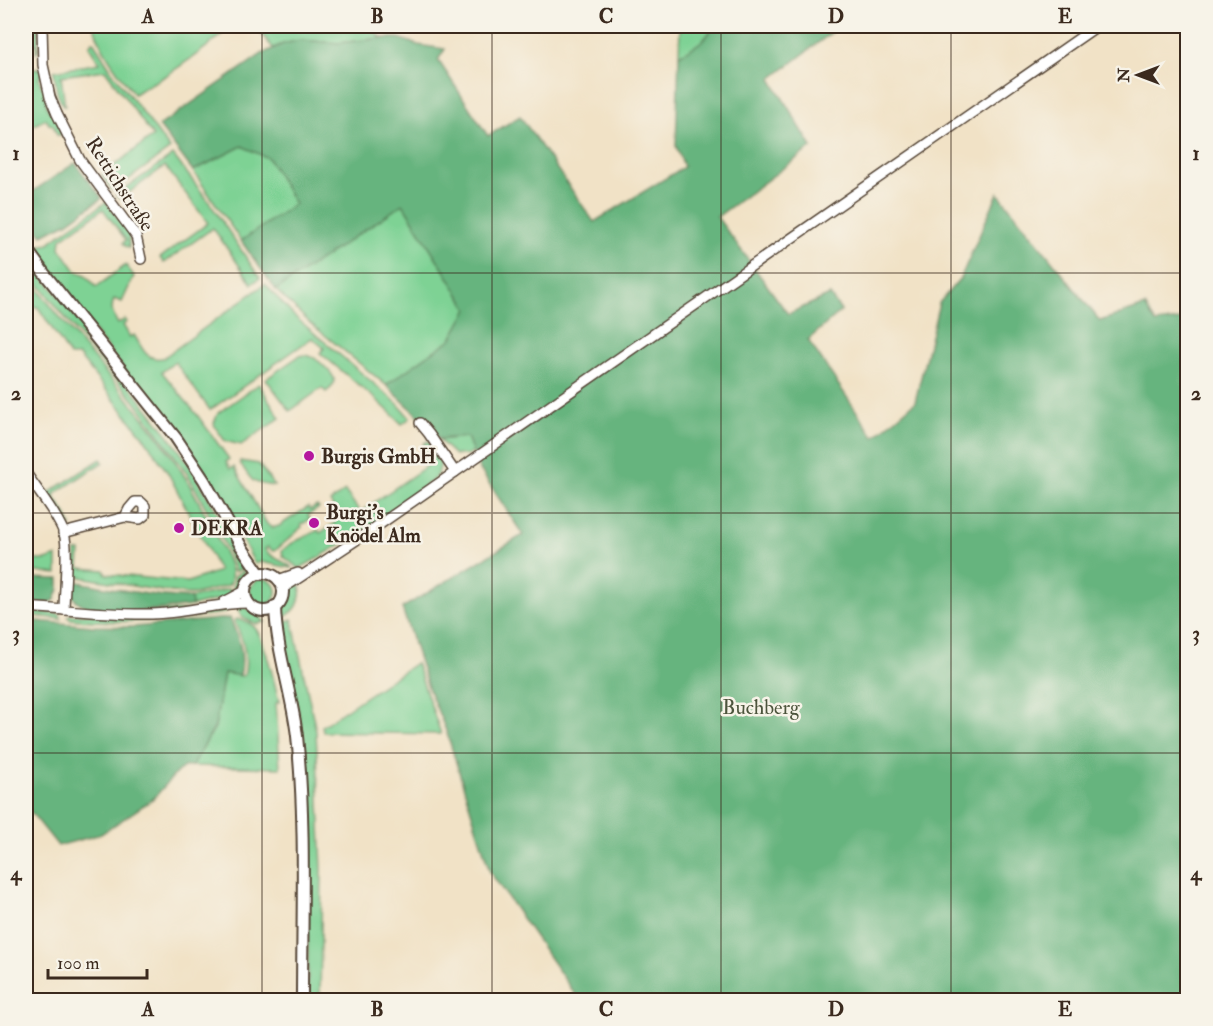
<svg xmlns="http://www.w3.org/2000/svg" width="1213" height="1026" viewBox="0 0 1213 1026" font-family="'IM FELL Double Pica',serif">
<rect width="100%" height="100%" fill="#f7f3e8"/>
<filter id="ink" filterUnits="userSpaceOnUse"><feTurbulence type="fractalNoise" baseFrequency=".0167" numOctaves="2"/><feDisplacementMap in="SourceGraphic" scale="12" xChannelSelector="R" yChannelSelector="G"/><feConvolveMatrix kernelMatrix="1 2 1 2 8 2 1 2 1" color-interpolation-filters="sRGB"/></filter>
<filter id="wash" filterUnits="userSpaceOnUse"><feTurbulence type="fractalNoise" baseFrequency=".008" numOctaves="4" result="noise"/><feDisplacementMap in="SourceGraphic" scale="24" xChannelSelector="R" yChannelSelector="G"/><feGaussianBlur stdDeviation="1.35" result="paint"/><feColorMatrix in="noise" values="0 0 0 0 0 0 0 0 0 0 0 0 0 0 0 0 0 1.4 0 .05"/><feComposite in="paint" operator="in"/></filter>
<g filter="url(#wash)">
<rect width="100%" height="100%" fill="#f1e2c6"/>
<g fill="#7ed294" stroke="#5c7e59" stroke-width="1.5">
<polygon points="26,26 38,26 38,50 36,53 36,44 29,44 28,53 26,52"/>
<path d="M94,26H230C216,42 185,63 167,75C156,81 145,87 134,94C118,72 101,52 94,26Z"/>
<polygon points="255,26 365,26 383,38 338,43 300,40 283,44 273,48"/>
<path d="M680,26H712C709,40 692,48 679,55Z"/>
<polygon points="93,41 113,73 170,149 113,191 102,175 153,136 105,70 61,76 65,106 63,106 57,92 54,71 100,63 89,46"/>
<path d="M41,68L42,75L39,77L41,86C46,90 48,98 46,104L49,111L53,113L62,131L61,135H57L53,125L49,124L46,119L26,129V70Z"/>
<polygon points="242,146 268,158 295,204 241,241 193,171"/>
<polygon points="173,155 207,199 260,278 252,284 213,228 164,263 160,258 208,223 165,166 120,199 116,195"/>
<path d="M106,202L129,234V248L125,246L123,243L126,240L103,209L61,239L60,248L76,271L86,275L96,287L126,265L134,276L122,302L114,299C110,310 113,315 118,324L125,319L127,322L123,325L130,337L134,335C143,348 145,361 163,358L265,284L293,315L398,404L410,418L402,424L379,402L320,353L324,348L312,338L210,410L175,362L162,372L198,416L229,459L226,462L230,469L234,467L267,524C271,528 273,528 279,526L308,507L310,510L317,506L319,508L308,515L310,519L301,525L302,527L298,530V531L276,550L273,551L268,547L265,549C271,559 284,560 292,568L261,562L255,564L224,505L202,468L71,302L32,247L49,244L51,241Z"/>
<polygon points="403,204 468,309 451,339 386,385 310,323 276,290"/>
<polygon points="26,255 169,436 187,461 228,531 244,567 235,572 228,552 210,515 186,472 136,403 74,329 26,268"/>
<path d="M26,274C45,299 65,324 86,349C119,389 155,428 182,472C195,493 206,515 217,537C223,551 236,569 230,584L226,586L195,594H187L156,590L69,575V570H75L76,551H80L79,568L104,570L106,574L188,582L219,571L168,473L142,435L79,356H70L38,307L26,308Z"/>
<path d="M304,355C313,356 316,359 322,364C332,374 342,381 326,392L322,388L290,411L266,379L299,356Z"/>
<polygon points="259,384 280,418 241,445 225,441 215,427 214,423 218,413"/>
<polygon points="467,437 473,452 466,455 455,455 439,440"/>
<path d="M428,441C440,453 446,466 433,480C390,512 347,543 300,568L297,567L283,556L282,551C292,540 306,538 318,530L320,533L335,523L331,515L336,512L330,502L345,491L360,512L431,463L424,452L427,450L423,444Z"/>
<polygon points="101,459 103,462 53,495 66,514 71,526 67,526 47,497 50,492"/>
<path d="M240,461L259,464L274,486C250,483 253,482 240,463Z"/>
<polygon points="57,556 57,574 26,571 26,560 46,560"/>
<path d="M244,570C243,580 243,586 235,593L233,586L235,576Z"/>
<circle cx="263" cy="592" r="13"/>
<path d="M296,583L301,587C300,606 296,613 278,619L279,609L283,603L285,594Z"/>
<polygon points="228,589 230,589 231,594 229,597 192,606 191,598"/>
<path d="M237,606C248,607 258,614 265,622L257,624C245,619 240,619 237,606Z"/>
<path d="M227,609V611L224,613C172,621 122,625 70,619L68,617L69,615Z"/>
<polygon points="26,611 60,614 61,619 26,615"/>
<path d="M236,619C242,620 252,623 256,629C266,643 275,685 279,702L276,703L280,768L192,766L215,727L224,673L244,676C249,656 243,638 234,621Z"/>
<polygon points="292,619 316,731 322,870 320,1000 308,1000 308,837 306,777 302,732 281,624"/>
<polygon points="416,663 441,734 323,732 322,726"/>
</g>
<g fill="#66b47e" stroke="#506f4e" stroke-width="1.5">
<path d="M712,26H840L771,79L812,147L717,217L788,314L830,295L841,311L808,340L874,437L915,402L939,303L961,277L998,193L1100,321L1145,306L1156,323L1187,319V1000H579L490,872L447,733L429,690L402,608L523,535L479,468L467,437L439,439L424,421L386,385L451,339L468,309L403,204L276,290L241,241L295,204L268,158L242,146L193,171L159,126L262,54L283,44L300,40L338,43L383,38H399L418,45L445,49L438,60L488,136L520,116L594,222L684,167L676,146L679,55C692,48 709,40 712,26Z"/>
<polygon points="75,163 102,198 67,223 42,235 26,213 26,196"/>
<polygon points="26,578 59,579 59,589 55,600 48,603 26,603"/>
<path d="M69,580C109,588 150,596 191,598L192,606C168,609 95,617 77,601C70,595 69,588 69,580Z"/>
<path d="M230,618C239,639 245,653 240,676L224,673L215,727L192,766L184,767L177,772L153,799L101,834L58,846L26,806V620L94,626L134,627Z"/>
</g>
</g>
<g filter="url(#ink)">
<g fill="none" stroke-linecap="round" stroke-linejoin="round">
<g stroke="#564637" stroke-width="12">
<g id="minor">
<polyline points="42,26 43,65 50,97 57,114 80,160 136,236 141,259"/>
<polyline points="420,423 429,434 455,472"/>
<path d="M26,473C38,492 56,512 64,533C69,549 64,592 64,610"/>
<polyline points="63,533 125,517 140,519 145,515 145,506 141,502 135,502 129,509 125,517"/>
<polyline points="278,580 298,573"/>
<polyline points="282,589 373,529 1097,26"/>
<polyline points="224,602 245,591"/>
<path d="M26,607C67,610 110,615 152,614C185,613 216,603 249,603"/>
</g>
</g>
<g stroke="#564637" stroke-width="14">
<g id="major">
<polyline points="26,248 44,273 176,438 204,480 241,546 260,574"/>
<circle cx="264" cy="592" r="19"/>
<path d="M275,606C276,650 292,693 297,736C306,822 302,914 302,1000"/>
</g>
</g>
<use href="#minor" stroke="#fff" stroke-width="9"/>
<use href="#major" stroke="#fff" stroke-width="10"/>
</g>
</g>
<path fill="none" stroke="#3b2a1e" stroke-width="1.5" stroke-opacity="0.55" d="M262,26V1000M492,26V1000M721,26V1000M951,26V1000M26,273H1188M26,513H1188M26,753H1188"/>
<g fill="#b5179e" stroke="#f7f3e8" stroke-width="2">
<circle cx="309" cy="456" r="6"/>
<circle cx="314" cy="523" r="6"/>
<circle cx="179" cy="528" r="6"/>
</g>
<g text-anchor="middle" dominant-baseline="central" stroke-width="5" stroke-linejoin="round" paint-order="stroke">
<g font-size="20" fill="#3b2a1e" stroke="#f7f3e8">
<text transform="translate(120 184) rotate(57)">Rettichstraße</text>
</g>
<g font-size="20" font-weight="bold" fill="#3b2a1e" stroke="#f7f3e8" text-anchor="start">
<text x="321" y="456">Burgis GmbH</text>
<text x="326" y="512">Burgi's<tspan x="326" dy="23">Knödel Alm</tspan></text>
<text x="191" y="528">DEKRA</text>
</g>
<g font-size="20" fill="#4c543c" stroke="#f7f3e8">
<text x="761" y="707">Buchberg</text>
</g>
</g>
<rect width="1213" height="1026" fill="none" stroke="#f7f3e8" stroke-width="66"/>
<g transform="translate(1138 75) rotate(270)" stroke="#f7f3e8" stroke-width="4.5" paint-order="stroke">
<path d="M0-4.5L10 22L0 15L-10 22Z" fill="#3b2a1e"/>
<text y="-9" font-size="16" font-weight="bold" text-anchor="middle" fill="#3b2a1e">N</text>
</g>
<path d="M48 969v9h99v-9" fill="none" stroke="#3b2a1e" stroke-width="3"/>
<text x="57" y="969" font-size="18" fill="#3b2a1e" stroke="#f7f3e8" stroke-width="4.5" paint-order="stroke">100 m</text>
<rect x="33" y="33" width="1147" height="960" fill="none" stroke="#3b2a1e" stroke-width="2"/>
<g font-size="20" text-anchor="middle" font-weight="bold" fill="#3b2a1e">
<text x="148" y="23">A</text>
<text x="377" y="23">B</text>
<text x="606" y="23">C</text>
<text x="836" y="23">D</text>
<text x="1065" y="23">E</text>
<text x="16" y="160">1</text>
<text x="1196" y="160">1</text>
<text x="16" y="400">2</text>
<text x="1196" y="400">2</text>
<text x="16" y="640">3</text>
<text x="1196" y="640">3</text>
<text x="16" y="880">4</text>
<text x="1196" y="880">4</text>
<text x="148" y="1016">A</text>
<text x="377" y="1016">B</text>
<text x="606" y="1016">C</text>
<text x="836" y="1016">D</text>
<text x="1065" y="1016">E</text>
</g>
</svg>
